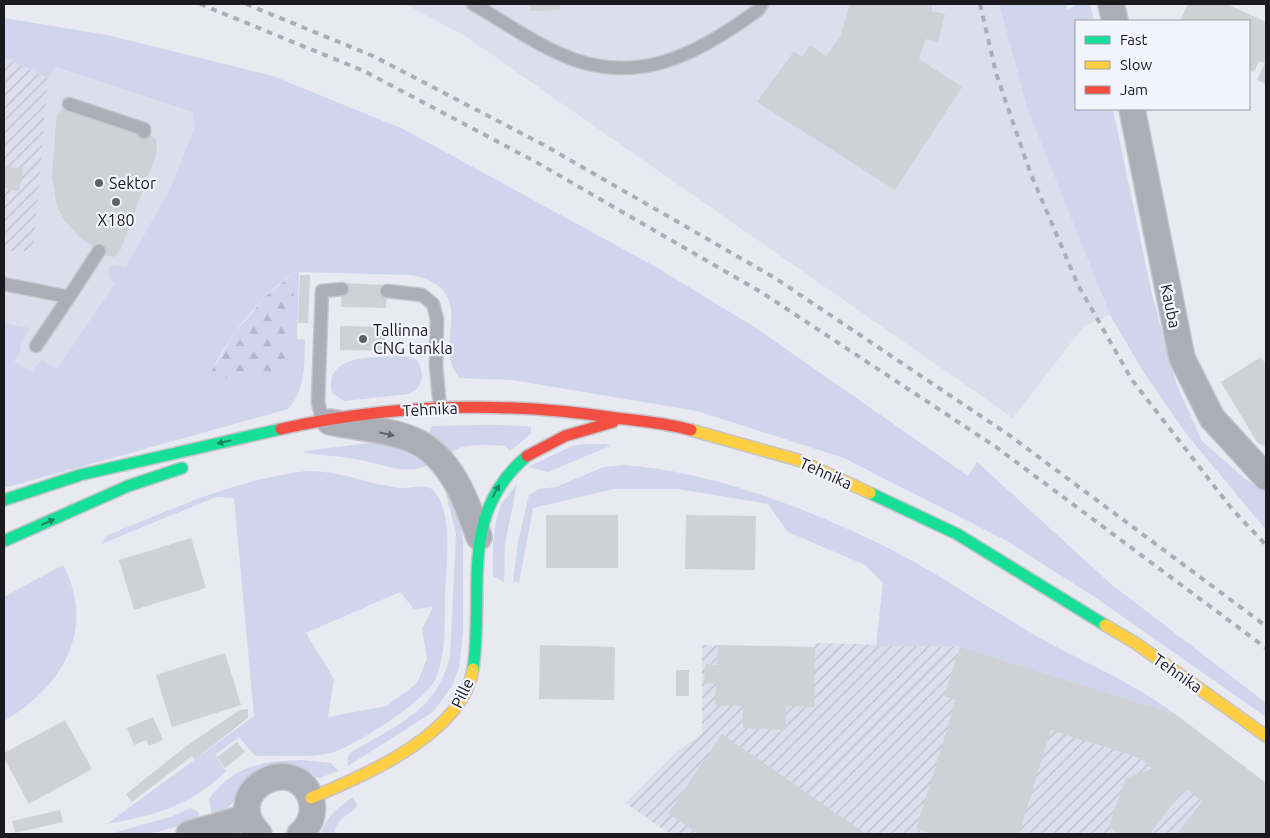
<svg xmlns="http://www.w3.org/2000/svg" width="1270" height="838" viewBox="0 0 1270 838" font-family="Ubuntu,sans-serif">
<defs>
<pattern id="industrial-furrows" width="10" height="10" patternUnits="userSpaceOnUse" patternTransform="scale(1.25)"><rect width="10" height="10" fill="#dcdeee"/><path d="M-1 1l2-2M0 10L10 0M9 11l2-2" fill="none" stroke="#bcbecc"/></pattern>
<pattern id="forest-firs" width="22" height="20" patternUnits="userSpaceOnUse" patternTransform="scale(1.25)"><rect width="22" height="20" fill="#d1d4ed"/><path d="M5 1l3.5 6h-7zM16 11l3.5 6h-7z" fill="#b3b5cb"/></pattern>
</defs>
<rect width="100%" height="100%" fill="#e8e9f1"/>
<g fill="#dcdeee">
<polygon points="405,4 999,4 1027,108 1110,315 1084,326 1013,418 465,36"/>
<polygon points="4,57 48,78 56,67 170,104 193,112 195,127 171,187 126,268 57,370 4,426"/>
</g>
<g fill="url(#industrial-furrows)">
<polygon points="4,57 48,78 33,251 4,251"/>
<polygon points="816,643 960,647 1175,714 1266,783 1266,834 670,834 625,803 675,753 702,734 702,645 815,647"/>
</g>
<g fill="#d1d4ed" fill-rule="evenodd">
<polygon points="999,4 1066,4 1068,10 1076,4 1090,4 1094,21 1076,21 1076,109 1113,109 1152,295 1176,383 1202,441 1245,479 1266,492 1266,530 1188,436 1144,373 1110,315 1027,108"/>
<path d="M4,18L107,35L273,76L403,129L656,267L756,328L968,476L977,462L1111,584L1266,703V717L1096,598L1007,541L844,458L697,411L512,380L460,378C429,346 484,290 411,275L299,272L297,339L305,340C304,365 306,390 288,409L4,488V323L30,328L20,344L21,350L14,361L31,372L42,360L57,369L115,283L108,277L109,267L115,265L126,267L171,187L195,127L193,112L56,67L48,78L4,57ZM295,272L207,380C226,339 258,298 295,272Z"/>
<path d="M400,355L417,360C425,373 424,387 409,394L344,401L332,393C324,353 373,359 400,355Z"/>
<path d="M490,425L527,426L531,428V434L510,451L504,446C488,445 466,443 451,452L429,433L432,426Z"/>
<path d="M369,443L399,447L428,465C407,477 378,462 355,459C338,456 321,455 304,453L305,451Z"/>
<polygon points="587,444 607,444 610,446 548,472 528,467 572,446"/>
<path d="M624,465C705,470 807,508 880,544C935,571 986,607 1040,638C1085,663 1134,683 1175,714L960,647L876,646L883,583L865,565L788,532L768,504L678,489H614L533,508L519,583L513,581L518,542L529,495L539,489L556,487L604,467Z"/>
<path d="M307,471C341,471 368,484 400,488C409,489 426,483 433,490C452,510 447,553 446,578C443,611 449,649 435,680C425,701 354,747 331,753C309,758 277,755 255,756L239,737L215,755L226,771C193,805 153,816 107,824L254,716L234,498L216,497L101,544L108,535C173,509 237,479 307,471ZM400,592L414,609L433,607L422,629L427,659L417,683L387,706L328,717L334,679L306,633Z"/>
<path d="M443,483L458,511L463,541V632L459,668L452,686L433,712L348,766L347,759L350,753C395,726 436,712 450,657L456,533Z"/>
<polygon points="517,484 505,544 504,582 493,576 493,544 496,521 501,505"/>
<path d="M63,565C97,629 62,687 4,721V597Z"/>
<path d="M302,760L331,763L338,771L320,778C311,775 304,769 295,766C278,761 256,767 246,781C233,800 236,807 212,816L209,799C234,765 263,761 302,760Z"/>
<path d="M353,797L357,806C348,817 335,818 335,834H321C326,816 338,808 353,797Z"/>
<polygon points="191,808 198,812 201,820 150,834 110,834 173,816"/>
</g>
<polygon fill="url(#forest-firs)" points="295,272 288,367 259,375 206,380 234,334 265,297"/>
<g fill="#d0d1d7">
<polygon points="531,4 560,4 560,10 531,11"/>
<polygon points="850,4 932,4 932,11 945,14 938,42 926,39 919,59 962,87 895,190 757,102 794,51 802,57 810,45 826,56 840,37"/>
<polygon points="1188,4 1227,4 1266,22 1266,84 1257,80 1265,63 1259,61 1254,72 1249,70 1249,21 1180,21"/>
<polygon points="64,108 148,133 156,139 157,152 121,249 115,257 105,255 79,237 65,221 57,207 52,178 56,122 57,115"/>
<polygon points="5,166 23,169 19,191 4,188"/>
<polygon points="300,275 310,275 308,323 298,323"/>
<polygon points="342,283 387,285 386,308 341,307"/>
<polygon points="340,326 385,327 385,351 340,350"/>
<polygon points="1261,357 1266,365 1266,447 1257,442 1221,382"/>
<rect x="546" y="515" width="72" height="53"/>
<polygon points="686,515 756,516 755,570 685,569"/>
<polygon points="191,538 206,588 134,610 119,560"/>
<polygon points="540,645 615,647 614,700 539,699"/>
<polygon points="718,645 815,647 814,707 786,706 786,730 743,728 743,706 715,705 716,684 704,683 705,664 717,665"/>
<polygon points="960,647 1175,714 1266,783 1266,834 1177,834 1202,801 1185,788 1150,834 1118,834 1109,827 1126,778 1152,769 1140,758 1051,730 1019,834 932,834 916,829 956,700 944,696"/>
<polygon points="225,653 241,705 172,727 156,675"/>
<rect x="676" y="670" width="13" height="26"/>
<polygon points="248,709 248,718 195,759 192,756 132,802 126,794 185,747 240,710"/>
<polygon points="153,717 163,740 149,746 146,740 134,745 127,728"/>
<polygon points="65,720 92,769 29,804 4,758 4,753"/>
<polygon points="722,734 866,834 699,834 668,813"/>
<polygon points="237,742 245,752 225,768 217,757"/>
<polygon points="60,810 63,822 15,833 12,821"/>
</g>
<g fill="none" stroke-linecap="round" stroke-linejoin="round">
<g stroke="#c4c4ca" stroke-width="15">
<g id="lane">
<path d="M473,4C501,20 529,40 558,53C634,89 697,55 758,10L762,4"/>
<polyline points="69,104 144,129 144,132"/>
<polyline points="4,284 69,297 36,346"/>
<polyline points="387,291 422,295 433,304 437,319 436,365 440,408"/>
<polyline points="69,297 99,251"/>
<polyline points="322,420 318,402 322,291 342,289"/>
</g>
</g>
<g stroke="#c4c4ca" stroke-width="28">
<g id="street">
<polyline points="1111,4 1115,21"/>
<polyline points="1132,109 1182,358 1212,418 1266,477"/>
<path d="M330,422C355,427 390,430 413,440C451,456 467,502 479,537"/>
<polyline points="189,834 248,817"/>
<path d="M259,834C216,790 300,748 312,803C314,815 309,827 300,834"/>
</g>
</g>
<g stroke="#c4c4ca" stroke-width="14">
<g id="fast">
<polyline points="870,493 957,534 1105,625"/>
<polyline points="4,500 80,475 281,429"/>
<polyline points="4,541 128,486 182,468"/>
<path d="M473,669C485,590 457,515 527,456"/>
</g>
</g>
<g stroke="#c4c4ca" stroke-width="14">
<g id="slow">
<polyline points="691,430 798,460 870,493"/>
<polyline points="1105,625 1137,644 1266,736"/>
<path d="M311,798C365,775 463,734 473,669"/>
</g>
</g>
<g stroke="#c4c4ca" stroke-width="14">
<g id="jam">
<path d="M281,429C391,404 504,401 616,418C641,421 667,423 691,430"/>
<polyline points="527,456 565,436 613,422"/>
</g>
</g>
<use href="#lane" stroke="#acadb6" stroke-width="12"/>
<use href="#street" stroke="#acadb6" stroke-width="25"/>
<use href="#fast" stroke="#16e098" stroke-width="11"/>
<use href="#slow" stroke="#ffcf43" stroke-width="11"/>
<use href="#jam" stroke="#f24e42" stroke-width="11"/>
<g stroke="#acaeb6" stroke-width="4" stroke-dasharray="6 6" stroke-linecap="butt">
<polyline points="200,4 364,71 536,162 761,292 996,447 1266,648"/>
<polyline points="246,4 373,56 544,145 775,278 1009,435 1266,626"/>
<polyline points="980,4 996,73 1030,172 1078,285 1132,380 1232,509 1266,545"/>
</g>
</g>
<defs><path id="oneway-solid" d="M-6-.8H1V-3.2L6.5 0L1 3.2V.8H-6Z" transform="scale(1.25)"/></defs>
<use fill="#62636a" href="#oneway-solid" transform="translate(387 434) rotate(12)"/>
<g fill="#178661">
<use href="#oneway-solid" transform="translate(224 442) rotate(167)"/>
<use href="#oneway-solid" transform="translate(496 491) rotate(-62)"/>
<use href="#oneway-solid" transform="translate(48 522) rotate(-24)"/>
</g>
<g fill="#616268" stroke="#f3f4fd" stroke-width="2">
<circle cx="99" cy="183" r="5"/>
<circle cx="116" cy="202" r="5"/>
<circle cx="363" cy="339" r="5"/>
</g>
<g text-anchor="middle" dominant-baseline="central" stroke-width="4.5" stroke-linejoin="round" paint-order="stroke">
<g font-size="16" fill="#19191e" stroke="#f3f4fd" text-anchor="start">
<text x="109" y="183">Sektor</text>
<text x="116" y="220" text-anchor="middle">X180</text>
<text x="373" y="330">Tallinna<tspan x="373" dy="18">CNG tankla</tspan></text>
</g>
<g font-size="16" fill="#19191e" stroke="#f3f4fd">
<text transform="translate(1171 306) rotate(78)">Kauba</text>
<text transform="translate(430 409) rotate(-3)">Tehnika</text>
<text transform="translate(826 473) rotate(24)">Tehnika</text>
<text transform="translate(1178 673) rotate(35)">Tehnika</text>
<text transform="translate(462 693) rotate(-64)">Pille</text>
</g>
</g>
<rect width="1270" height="838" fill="none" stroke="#19191e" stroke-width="10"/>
<rect x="1075" y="20" width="175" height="90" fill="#f3f4fd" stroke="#9c9ca4"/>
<rect x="1085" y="36" width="25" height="8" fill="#16e098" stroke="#9c9ca4"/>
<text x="1120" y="45" font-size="15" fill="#19191e">Fast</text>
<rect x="1085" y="61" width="25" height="8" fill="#ffcf43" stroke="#9c9ca4"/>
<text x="1120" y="70" font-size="15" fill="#19191e">Slow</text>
<rect x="1085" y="86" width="25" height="8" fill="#f24e42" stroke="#9c9ca4"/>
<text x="1120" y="95" font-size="15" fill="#19191e">Jam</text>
</svg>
